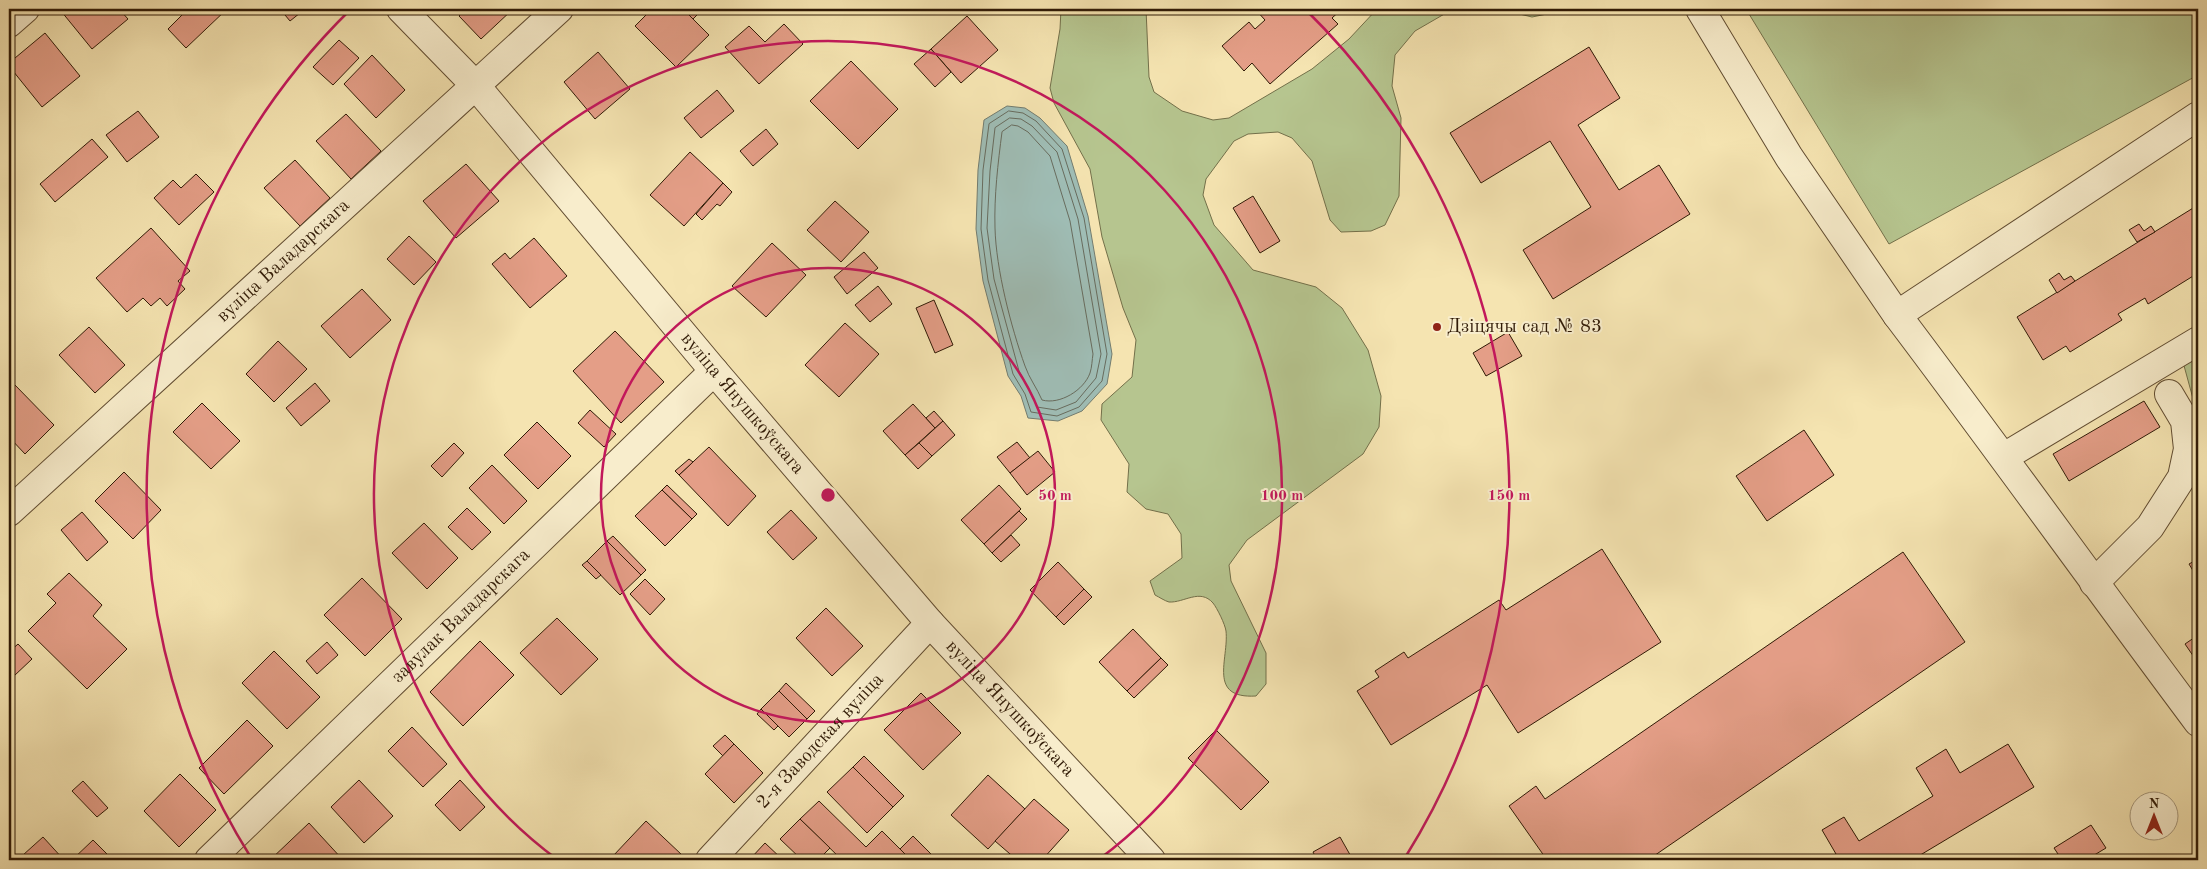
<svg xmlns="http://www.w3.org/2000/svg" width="2207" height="869" viewBox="0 0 2207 869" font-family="'Old Standard TT',serif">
<rect width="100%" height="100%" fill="#f5e4b1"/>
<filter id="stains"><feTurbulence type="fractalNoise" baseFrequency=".004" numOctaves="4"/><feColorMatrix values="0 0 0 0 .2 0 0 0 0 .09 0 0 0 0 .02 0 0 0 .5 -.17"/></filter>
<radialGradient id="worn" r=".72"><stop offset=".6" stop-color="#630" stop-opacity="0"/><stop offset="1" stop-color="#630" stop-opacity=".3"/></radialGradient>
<g fill="#b6c58f" stroke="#73704a">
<path d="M1061,9H1146L1149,77L1154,92L1182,111L1213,120L1229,118L1312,69L1349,39L1377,9H1453L1415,31L1395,55L1392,86L1401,118L1399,196L1385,225L1371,231L1341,232L1330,220L1312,161L1292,138L1278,132L1248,134L1234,141L1206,179L1203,195L1214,225L1253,270L1316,287L1342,308L1368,350L1381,396L1379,427L1363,454L1247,540L1229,565L1231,581L1266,653V684L1256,696C1207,699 1229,659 1226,631C1225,624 1217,608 1213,603C1200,588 1184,603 1169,602C1165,601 1159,597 1155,595L1150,581L1182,558L1181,534L1168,514L1146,509L1127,492L1129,464L1101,420L1102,404L1132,377L1136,340L1123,308L1102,237L1090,169L1054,103L1050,88L1060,29Z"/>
<polygon points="1499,9 1564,9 1562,11 1532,17"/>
<polygon points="1746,9 2198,9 2198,75 1889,244"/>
<polygon points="2198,354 2198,417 2183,362"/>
</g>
<polygon fill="#9fbdb5" stroke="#737c6f" points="1007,106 1025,108 1040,118 1067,146 1088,216 1112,354 1107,384 1082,411 1058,421 1028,418 1021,396 1008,376 983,281 976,229 978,170 984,120"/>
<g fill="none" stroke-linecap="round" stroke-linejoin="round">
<g stroke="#686c5e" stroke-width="1">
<polygon points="1009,111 1023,113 1036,121 1062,149 1084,218 1107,354 1102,381 1079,407 1057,416 1031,412 1025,394 1013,374 988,280 981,229 983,170 989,124"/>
<polygon points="1010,118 1021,119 1032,126 1057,152 1078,219 1101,354 1096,378 1076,402 1056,410 1037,407 1030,391 1019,371 994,279 987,228 990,171 995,128"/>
<path d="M1012,125L1018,126L1028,132L1050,156L1070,221L1093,354C1092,360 1092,367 1090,373C1084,390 1060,405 1042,400C1037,388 1029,378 1025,366C1011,327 996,269 995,228C994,196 998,163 1002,132Z"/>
</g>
</g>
<g fill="#e49e87" stroke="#301a06">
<polygon points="64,9 119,9 128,19 92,49 61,11"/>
<polygon points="188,9 227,9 186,48 168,29"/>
<polygon points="280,9 305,9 290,21"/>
<polygon points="466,9 513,9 481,39 459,16"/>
<polygon points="652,9 683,9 709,35 676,67 635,26"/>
<polygon points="683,9 703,9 693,19"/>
<polygon points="1255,9 1342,9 1332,18 1338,24 1270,84 1252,63 1244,71 1222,46 1249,22 1255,29 1265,20"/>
<polygon points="967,16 998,50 961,83 931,49"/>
<polygon points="784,24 803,44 759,84 725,47 749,26 765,42"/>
<polygon points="45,33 80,76 42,107 9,66 9,63"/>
<polygon points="339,40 359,58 333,85 313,67"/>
<polygon points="1589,47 1620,98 1578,125 1619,190 1659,165 1690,214 1553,299 1523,250 1591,207 1550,141 1481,183 1450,133"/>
<polygon points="931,49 951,72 935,87 914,64"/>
<polygon points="598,52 630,89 595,119 564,82"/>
<polygon points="372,55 405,90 376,118 344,84"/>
<polygon points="851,61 898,109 858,149 810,101"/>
<polygon points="717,90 734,111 701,138 684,118"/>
<polygon points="138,111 159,137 127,162 106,135"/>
<polygon points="346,114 381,151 351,179 316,141"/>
<polygon points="766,129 778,144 753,166 740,151"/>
<polygon points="92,139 108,157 55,202 40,184"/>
<polygon points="690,152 723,183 684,226 650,195"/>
<polygon points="295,160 330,198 300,226 264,188"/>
<polygon points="466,164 499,201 456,238 423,201"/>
<polygon points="196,174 214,192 179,225 154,198 173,180 181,188"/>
<polygon points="723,183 732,192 720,206 717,204 702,220 696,214"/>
<polygon points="1253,196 1280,241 1260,253 1233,208"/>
<polygon points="835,201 869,232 841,262 807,230"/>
<polygon points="2198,205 2198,273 2148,304 2145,298 2118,314 2122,320 2070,352 2066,346 2043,360 2017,317"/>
<polygon points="2139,224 2144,231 2151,226 2155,232 2137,242 2129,230"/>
<polygon points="151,228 190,271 178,281 185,289 167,306 160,298 151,306 143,298 127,312 96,278"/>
<polygon points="409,236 436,262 414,285 387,259"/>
<polygon points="534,238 567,276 530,308 492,264 505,253 510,259"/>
<polygon points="772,243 806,275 766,317 732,286"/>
<polygon points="864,252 878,268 847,294 834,277"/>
<polygon points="2059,273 2064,280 2071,276 2075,281 2057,293 2049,280"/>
<polygon points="878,286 892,304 870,322 855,305"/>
<polygon points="362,289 391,320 350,358 321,326"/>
<polygon points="934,300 953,345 935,353 916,308"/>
<polygon points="845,323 879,354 839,397 805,365"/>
<polygon points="89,327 125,365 95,393 59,355"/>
<polygon points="615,331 664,382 621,423 573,371"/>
<polygon points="1508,332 1522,356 1486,376 1473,353"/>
<polygon points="278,341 307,369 274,402 246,374"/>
<polygon points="315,383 330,401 301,426 286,408"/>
<polygon points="14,384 54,425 25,454 9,437 9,389"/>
<polygon points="2144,401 2160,427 2069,481 2053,454"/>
<polygon points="202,403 240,441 211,469 173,432"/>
<polygon points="913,404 935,428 905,455 883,431"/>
<polygon points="590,410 616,434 604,447 578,423"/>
<polygon points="934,411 943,421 935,428 926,418"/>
<polygon points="943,421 955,435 932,456 919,443"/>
<polygon points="537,422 571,456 538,489 504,455"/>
<polygon points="1804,430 1834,475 1767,521 1736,476"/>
<polygon points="1017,442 1030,458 1010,473 997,457"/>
<polygon points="454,443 464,453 442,477 431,466"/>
<polygon points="919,443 932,456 918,469 905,455"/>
<polygon points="709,447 756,496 728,526 679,475"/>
<polygon points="1038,451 1055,472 1027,495 1010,473"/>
<polygon points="689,459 693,462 679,475 675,471"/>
<polygon points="492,465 527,501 504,524 469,488"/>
<polygon points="124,472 161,510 133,539 95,501"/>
<polygon points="667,485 697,514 692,519 662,490"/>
<polygon points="999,485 1021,509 984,544 961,520"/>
<polygon points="662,490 692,519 665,546 635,516"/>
<polygon points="467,508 491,532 472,550 448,527"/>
<polygon points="791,510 817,538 793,560 767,532"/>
<polygon points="1019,511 1027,519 992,553 984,544"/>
<polygon points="82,512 108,542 87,561 61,530"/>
<polygon points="424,523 458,558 427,589 392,553"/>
<polygon points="1011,535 1020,545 1001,562 992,553"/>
<polygon points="613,536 646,570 641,575 607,541"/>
<polygon points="607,541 641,575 620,595 587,561"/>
<polygon points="1602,549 1661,642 1518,733 1487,685 1391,745 1357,691 1379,677 1375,671 1404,652 1408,658 1499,600 1506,610"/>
<polygon points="1903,552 1965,642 1648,860 1547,860 1509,806 1536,786 1545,799"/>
<polygon points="2198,559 2198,579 2189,564"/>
<polygon points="587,561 601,575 596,579 582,565"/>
<polygon points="1058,562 1084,589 1056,617 1030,590"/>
<polygon points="69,573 102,605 93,616 127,649 87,689 28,631 56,603 47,594"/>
<polygon points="362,578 402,619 365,656 324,615"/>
<polygon points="645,579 665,599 650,615 630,594"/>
<polygon points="1084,589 1092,597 1064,625 1056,617"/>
<polygon points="826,608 863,646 832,676 796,638"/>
<polygon points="557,618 598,659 561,695 520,653"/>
<polygon points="1133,629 1161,658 1127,691 1099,662"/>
<polygon points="2198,635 2198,663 2185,644"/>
<polygon points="480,641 514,675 463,726 430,692"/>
<polygon points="327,642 338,655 317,674 306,661"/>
<polygon points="18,644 32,659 14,676 9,671 9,652"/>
<polygon points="274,651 320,697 287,729 242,683"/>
<polygon points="1161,658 1168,665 1134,698 1127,691"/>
<polygon points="786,683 815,711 807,719 779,691"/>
<polygon points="779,691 807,719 789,737 761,709"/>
<polygon points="921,693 961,733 923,770 884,730"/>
<polygon points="761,709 778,726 774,730 757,714"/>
<polygon points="247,720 273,746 224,794 199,768"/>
<polygon points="412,727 447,764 423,787 388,751"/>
<polygon points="1216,730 1269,782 1241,810 1188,758"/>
<polygon points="725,735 734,744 723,756 713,746"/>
<polygon points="734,744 763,773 734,803 705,774"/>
<polygon points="2008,744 2034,787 1912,860 1825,860 1836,854 1822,830 1844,817 1859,841 1933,796 1916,768 1946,749 1960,773"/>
<polygon points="864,756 904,796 893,807 853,767"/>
<polygon points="853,767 893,807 867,833 827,792"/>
<polygon points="180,774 216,810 179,847 144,811"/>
<polygon points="988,775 1025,809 988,849 951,815"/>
<polygon points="359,780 393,816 364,843 331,807"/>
<polygon points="460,780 485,807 460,831 435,805"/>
<polygon points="83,781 108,808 97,817 72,791"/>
<polygon points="1034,799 1069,830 1042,860 1017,860 995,841"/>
<polygon points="819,801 866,847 882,831 911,860 842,860 800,819"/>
<polygon points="800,819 830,848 818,860 802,860 780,839"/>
<polygon points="646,821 682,855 677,860 618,860 613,856"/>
<polygon points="309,823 343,860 270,860"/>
<polygon points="2091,825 2106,848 2086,860 2062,860 2054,848"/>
<polygon points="913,836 932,855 926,860 911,860 900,849"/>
<polygon points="43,837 64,860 28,860 23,855"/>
<polygon points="1340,837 1353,860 1317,860 1313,852"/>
<polygon points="93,840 113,860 72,860"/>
<polygon points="765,843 783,860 754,860 751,858"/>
</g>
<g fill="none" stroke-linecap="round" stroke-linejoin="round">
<g stroke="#614c31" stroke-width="30">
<g id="minor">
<path id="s1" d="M401,9L476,86L714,371L930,623L1151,860"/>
<polyline points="1700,9 1789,157 1897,315"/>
<polyline points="9,23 25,9"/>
<path d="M2198,116L1897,315C1999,450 2097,587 2198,722"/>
<polyline points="2004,457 2198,341"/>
<path id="s2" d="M9,512L559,9"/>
<polyline points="2094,583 2150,527 2182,477 2188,449 2185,421 2169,394"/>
<path id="s3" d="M209,860L714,371"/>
<path id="s4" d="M710,860L930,623"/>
</g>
</g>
<use href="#minor" stroke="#f8edcc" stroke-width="28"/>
</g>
<g fill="none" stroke="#c2185b" stroke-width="2.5">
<circle cx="828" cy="495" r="227"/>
<path d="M558 860A454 454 0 1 1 1098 860"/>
<path d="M250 856A681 681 0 0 1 351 9M1305 9A681 681 0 0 1 1406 856"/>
</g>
<circle fill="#8f2418" stroke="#f8edcc" stroke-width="2" cx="1437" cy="327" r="5"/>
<g text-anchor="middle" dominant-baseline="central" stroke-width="4" stroke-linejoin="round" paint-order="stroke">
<g font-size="19" fill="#301a06" stroke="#f8edcc">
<text stroke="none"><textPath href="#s2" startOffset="372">вуліца Валадарскага</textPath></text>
<text stroke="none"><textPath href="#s1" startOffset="522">вуліца Янушкоўскага</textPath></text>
<text stroke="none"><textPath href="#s3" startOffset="351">завулак Валадарскага</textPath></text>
<text stroke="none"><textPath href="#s1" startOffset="928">вуліца Янушкоўскага</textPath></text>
<text stroke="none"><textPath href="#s4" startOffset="162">2-я Заводская вуліца</textPath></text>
</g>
<g font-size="19" fill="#301a06" stroke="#f8edcc" text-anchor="start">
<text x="1447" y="327">Дзіцячы сад № 83</text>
</g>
</g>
<circle cx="828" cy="495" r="8" fill="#c2185b" stroke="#f8edcc" stroke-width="2.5"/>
<g font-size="15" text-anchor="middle" font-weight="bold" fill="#c2185b" stroke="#f8edcc" stroke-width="4" stroke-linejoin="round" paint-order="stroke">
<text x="1055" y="500">50 m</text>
<text x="1282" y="500">100 m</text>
<text x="1509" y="500">150 m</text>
</g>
<rect width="2207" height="869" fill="none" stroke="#f5e4b1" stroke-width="30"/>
<rect x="10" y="10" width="2187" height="849" fill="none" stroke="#301a06" stroke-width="2.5"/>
<rect x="15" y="15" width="2177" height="839" fill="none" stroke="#301a06"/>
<g transform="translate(2154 816)"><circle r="24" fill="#f8edcc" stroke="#a8997d"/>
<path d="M0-4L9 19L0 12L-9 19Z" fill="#8f2418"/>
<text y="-8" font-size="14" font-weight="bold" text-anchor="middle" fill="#301a06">N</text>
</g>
<rect width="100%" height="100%" filter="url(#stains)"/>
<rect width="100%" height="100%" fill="url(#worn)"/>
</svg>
